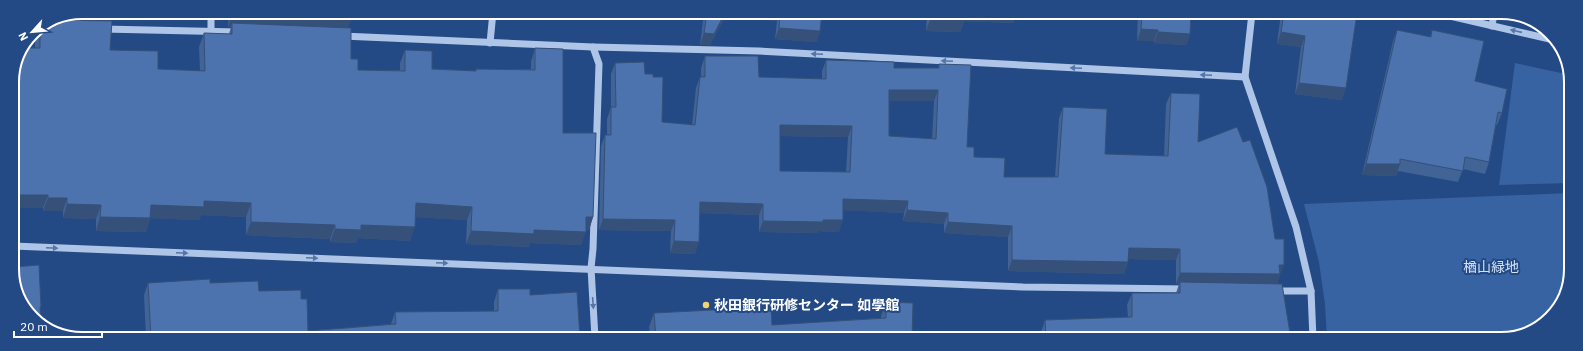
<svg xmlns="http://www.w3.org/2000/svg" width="1583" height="351" viewBox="0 0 1583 351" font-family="'IBM Plex Sans','Noto Sans JP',sans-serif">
<rect width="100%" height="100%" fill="#244a85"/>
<g fill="#3863a2">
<polygon points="1515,63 1570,75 1570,183 1499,185"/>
<polygon points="1570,193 1570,283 1547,322 1506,339 1327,339 1325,304 1319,262 1304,204"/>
</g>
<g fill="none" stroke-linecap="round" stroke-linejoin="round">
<g stroke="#aec5e8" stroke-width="7">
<polyline points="1252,13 1245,77 1296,227 1311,291 1313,339"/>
<polyline points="1437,13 1554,40"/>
<polyline points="1492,26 1494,13"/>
<polyline points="103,29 238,32"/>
<polyline points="211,31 211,12"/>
<polyline points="342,36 593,47 759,51 1245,77"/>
<polyline points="490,43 493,12"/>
<polyline points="593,47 599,64 593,249 591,268 595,338"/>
<polyline points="13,246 1023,287 1186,289"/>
<polyline points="1275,291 1311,291"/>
</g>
</g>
<g fill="#416395" fill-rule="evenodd">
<polygon points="127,12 126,15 111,14 109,21 110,50 158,69 200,71 199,47 204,33 229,34 231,27 228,27 229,12 351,12 348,28 351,59 358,70 400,70 400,63 405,50 432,69 476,71 476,69 531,69 531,62 535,48 563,133 593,217 589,230 586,230 581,245 530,243 529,247 466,244 467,220 416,217 410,241 358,238 356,243 330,242 330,239 246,235 246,217 201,215 199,220 150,218 146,232 96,231 96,219 63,218 63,211 43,211 43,208 13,208 12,77 35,48 35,31 55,17"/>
<polygon points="704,13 822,13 820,31 816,42 775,39 777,21 726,15 710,45 700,45"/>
<polygon points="927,13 1017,13 1013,23 964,21 960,32 926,31"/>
<polygon points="1138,13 1191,13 1190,34 1186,45 1154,43 1154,41 1137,41"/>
<polygon points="1281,13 1357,13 1342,100 1295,94 1301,47 1277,44"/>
<polygon points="1397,30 1430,37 1432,30 1502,113 1497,125 1496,125 1489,162 1485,174 1463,169 1458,182 1398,171 1396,176 1362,175 1393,41"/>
<path d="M705,56L759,77L822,79V71L826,60L894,68H938L939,64L967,147L974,157L1004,177H1055L1059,118L1063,107L1105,154L1164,156L1166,104L1171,93L1198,142L1280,277H1279L1277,284L1288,339L1041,338V332L1045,320L1128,317L1127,305L1132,293H1176L1179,284H1176V260L1128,259V262L1124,274L1008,271V237L944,233V224L903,221L904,213L843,210L839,232L819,231V233L759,232V215L700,213L695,254L670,253L671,231L599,230L601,146L605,135H607V119L611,107V74L615,63L653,77L662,122L692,125L696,88L700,77H701V68ZM889,101H934L932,139L889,136ZM780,136L848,137L846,172L780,171Z"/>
<polygon points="148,283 210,283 301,299 308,331 391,324 395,312 494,311 494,302 498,289 530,295 580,338 146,338 144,295"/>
<polygon points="886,302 912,338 650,338 649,327 654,313 772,325 881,318 881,316"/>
</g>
<g fill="#355079">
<polygon points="82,12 127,12 126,15 111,14 107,24 46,23 55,17"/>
<polygon points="375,12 398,12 398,14"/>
<polygon points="604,12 655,13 653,18 603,15"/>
<polygon points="725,13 780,13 777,21 726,15 710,45 700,45 704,33"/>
<polygon points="963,13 1017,13 1013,23 964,21 960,32 926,31 931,17"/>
<polygon points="232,15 351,20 346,32 232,23 231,27 228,27"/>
<polygon points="779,28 820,31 816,42 775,39"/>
<polygon points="1141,29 1158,30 1154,41 1137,41"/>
<polygon points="1158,32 1190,34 1186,45 1154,43"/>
<polygon points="1281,32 1305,36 1301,47 1277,44"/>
<polygon points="1299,83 1346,88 1342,100 1295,94"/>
<polygon points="889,90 938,90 934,101 885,101"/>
<polygon points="780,125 852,126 848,137 776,136"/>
<polygon points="13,155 17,155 13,169"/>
<polygon points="1366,164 1400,164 1396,176 1362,175"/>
<polygon points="17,195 48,195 43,208 13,208 13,205"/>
<polygon points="48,198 67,198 63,211 43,211"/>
<polygon points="843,199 908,201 904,213 839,210"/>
<polygon points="204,201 251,203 246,217 201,215 199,220 146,218 151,205"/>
<polygon points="700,202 763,204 759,215 696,213"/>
<polygon points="416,203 472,207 467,220 411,217"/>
<polygon points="67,204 101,205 96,219 63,218"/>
<polygon points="907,210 948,213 944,224 903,221"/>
<polygon points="100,217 150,218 146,232 96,231"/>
<polygon points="586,217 593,217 589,230 582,230"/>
<polygon points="603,219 675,220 671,231 599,230"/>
<polygon points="823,220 843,220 839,232 819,231 819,233 759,232 763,221"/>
<polygon points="251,222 335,225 330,239 246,235"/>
<polygon points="948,222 1012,226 1008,237 944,233"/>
<polygon points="361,225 415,227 410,241 358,238 356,243 330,242 335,229"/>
<polygon points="534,230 586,232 581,245 530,243 529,247 466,244 471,231"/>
<polygon points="674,241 699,242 695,254 670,253"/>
<polygon points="1129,248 1180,249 1176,260 1125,259"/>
<polygon points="1012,260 1128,262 1124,274 1008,271"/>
<polygon points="1279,265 1284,265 1276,286 1180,282 1179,284 1176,284 1180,273"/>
<polygon points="1290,333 1288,339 1275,339 1277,335"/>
</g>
<g fill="#4c73ad" stroke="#355079" fill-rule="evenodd">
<polygon points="232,12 351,12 351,20 232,15"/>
<polygon points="707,13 725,13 714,34 704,33"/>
<polygon points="780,13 822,13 820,31 779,28"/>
<polygon points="931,13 965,13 965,18 931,17"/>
<polygon points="1142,13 1191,13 1190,34 1158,32 1158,30 1141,29"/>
<polygon points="1284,13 1357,13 1346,88 1299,83 1305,36 1281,32"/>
<polygon points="51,20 112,21 110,50 158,51 158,69 205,71 204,33 232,34 232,23 351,28 351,59 358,59 358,70 405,71 405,50 432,51 432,69 476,71 476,69 535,70 535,48 563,49 563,133 596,133 593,217 586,217 586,232 534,230 534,234 471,231 472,207 416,203 415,227 361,225 361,230 335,229 335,225 251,222 251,203 204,201 204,207 151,205 150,218 100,217 101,205 67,204 67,198 48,198 48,195 17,195 17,155 13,155 12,77 26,48 40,48 40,28"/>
<polygon points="1397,30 1431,37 1432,30 1484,41 1475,81 1507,89 1502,113 1498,112 1489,162 1465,157 1463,171 1400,159 1400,164 1366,164"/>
<path d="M705,56H758L759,77L826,79V60L894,62V68H939V64L971,65L967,147H974V157L1005,158L1004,177H1058L1063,107L1107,109L1105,154L1168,156L1171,93L1200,94L1198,142L1237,127L1243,142L1250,140L1267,187L1275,239H1284V265H1279L1280,274L1180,273V249L1129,248L1128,262L1012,260V226L948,222V213L907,210L908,201L843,199V220H823V222L763,221V204L700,202L699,242L674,241L675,220L603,219L605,135H611V107H616L615,63L644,62L645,74H653V77H663L662,122L695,125L700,77H705ZM889,90H938L936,139L889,136ZM780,125L852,126L850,172L780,171Z"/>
<polygon points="39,265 41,307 40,307 41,323 33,319 13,283 13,267"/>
<polygon points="210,279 210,283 258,281 259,291 301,290 301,299 307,299 308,331 396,324 395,312 498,311 498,289 530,289 530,295 577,292 580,338 151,338 148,283"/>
<polygon points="1180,282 1282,284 1290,333 1277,335 1277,339 1046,338 1045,320 1132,317 1132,293 1180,293"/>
<polygon points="886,302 913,303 912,338 656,338 654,313 771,307 772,325 886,318"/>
</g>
<defs><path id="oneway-solid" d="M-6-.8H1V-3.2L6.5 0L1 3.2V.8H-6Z"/></defs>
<g fill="#5475a8">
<use href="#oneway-solid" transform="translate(1516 31) rotate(-167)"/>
<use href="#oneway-solid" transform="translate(817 54) rotate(-177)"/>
<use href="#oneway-solid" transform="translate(947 61) rotate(-177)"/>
<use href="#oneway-solid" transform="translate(1076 68) rotate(-177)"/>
<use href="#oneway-solid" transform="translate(1206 75) rotate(-177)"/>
<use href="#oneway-solid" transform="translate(52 248) rotate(2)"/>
<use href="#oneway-solid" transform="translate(182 253) rotate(2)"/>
<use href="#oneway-solid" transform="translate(312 258) rotate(2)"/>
<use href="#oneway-solid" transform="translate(442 263) rotate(2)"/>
<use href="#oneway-solid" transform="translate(593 303) rotate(86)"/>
</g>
<circle fill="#f3d371" stroke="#244a85" stroke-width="1.5" cx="706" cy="305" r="4"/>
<g text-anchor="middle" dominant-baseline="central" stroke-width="4" stroke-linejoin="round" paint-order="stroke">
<g font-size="14" fill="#d1e1f6" stroke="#244a85">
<text x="1491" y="267">楢山緑地</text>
</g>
<g font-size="14" font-weight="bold" fill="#fff" stroke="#244a85" text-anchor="start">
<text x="714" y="305">秋田銀行研修センター 如學館</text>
</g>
</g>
<path d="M0 0H1583V351H0ZM82 19H1501A63 63 0 0 1 1564 82V269A63 63 0 0 1 1501 332H82A63 63 0 0 1 19 269V82A63 63 0 0 1 82 19Z" fill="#244a85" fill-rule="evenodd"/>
<path fill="none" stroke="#fff" stroke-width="2" d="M82 19H1501A63 63 0 0 1 1564 82V269A63 63 0 0 1 1501 332H82A63 63 0 0 1 19 269V82A63 63 0 0 1 82 19Z"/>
<g transform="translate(32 32) rotate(243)" stroke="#244a85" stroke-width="3" paint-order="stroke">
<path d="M0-3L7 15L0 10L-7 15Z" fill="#ffffff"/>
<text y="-6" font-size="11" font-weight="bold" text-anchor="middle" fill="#ffffff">N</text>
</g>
<path d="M14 331v6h88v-6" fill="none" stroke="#ffffff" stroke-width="2"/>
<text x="20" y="331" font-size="12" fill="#ffffff" stroke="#244a85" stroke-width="3" paint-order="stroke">20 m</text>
</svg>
